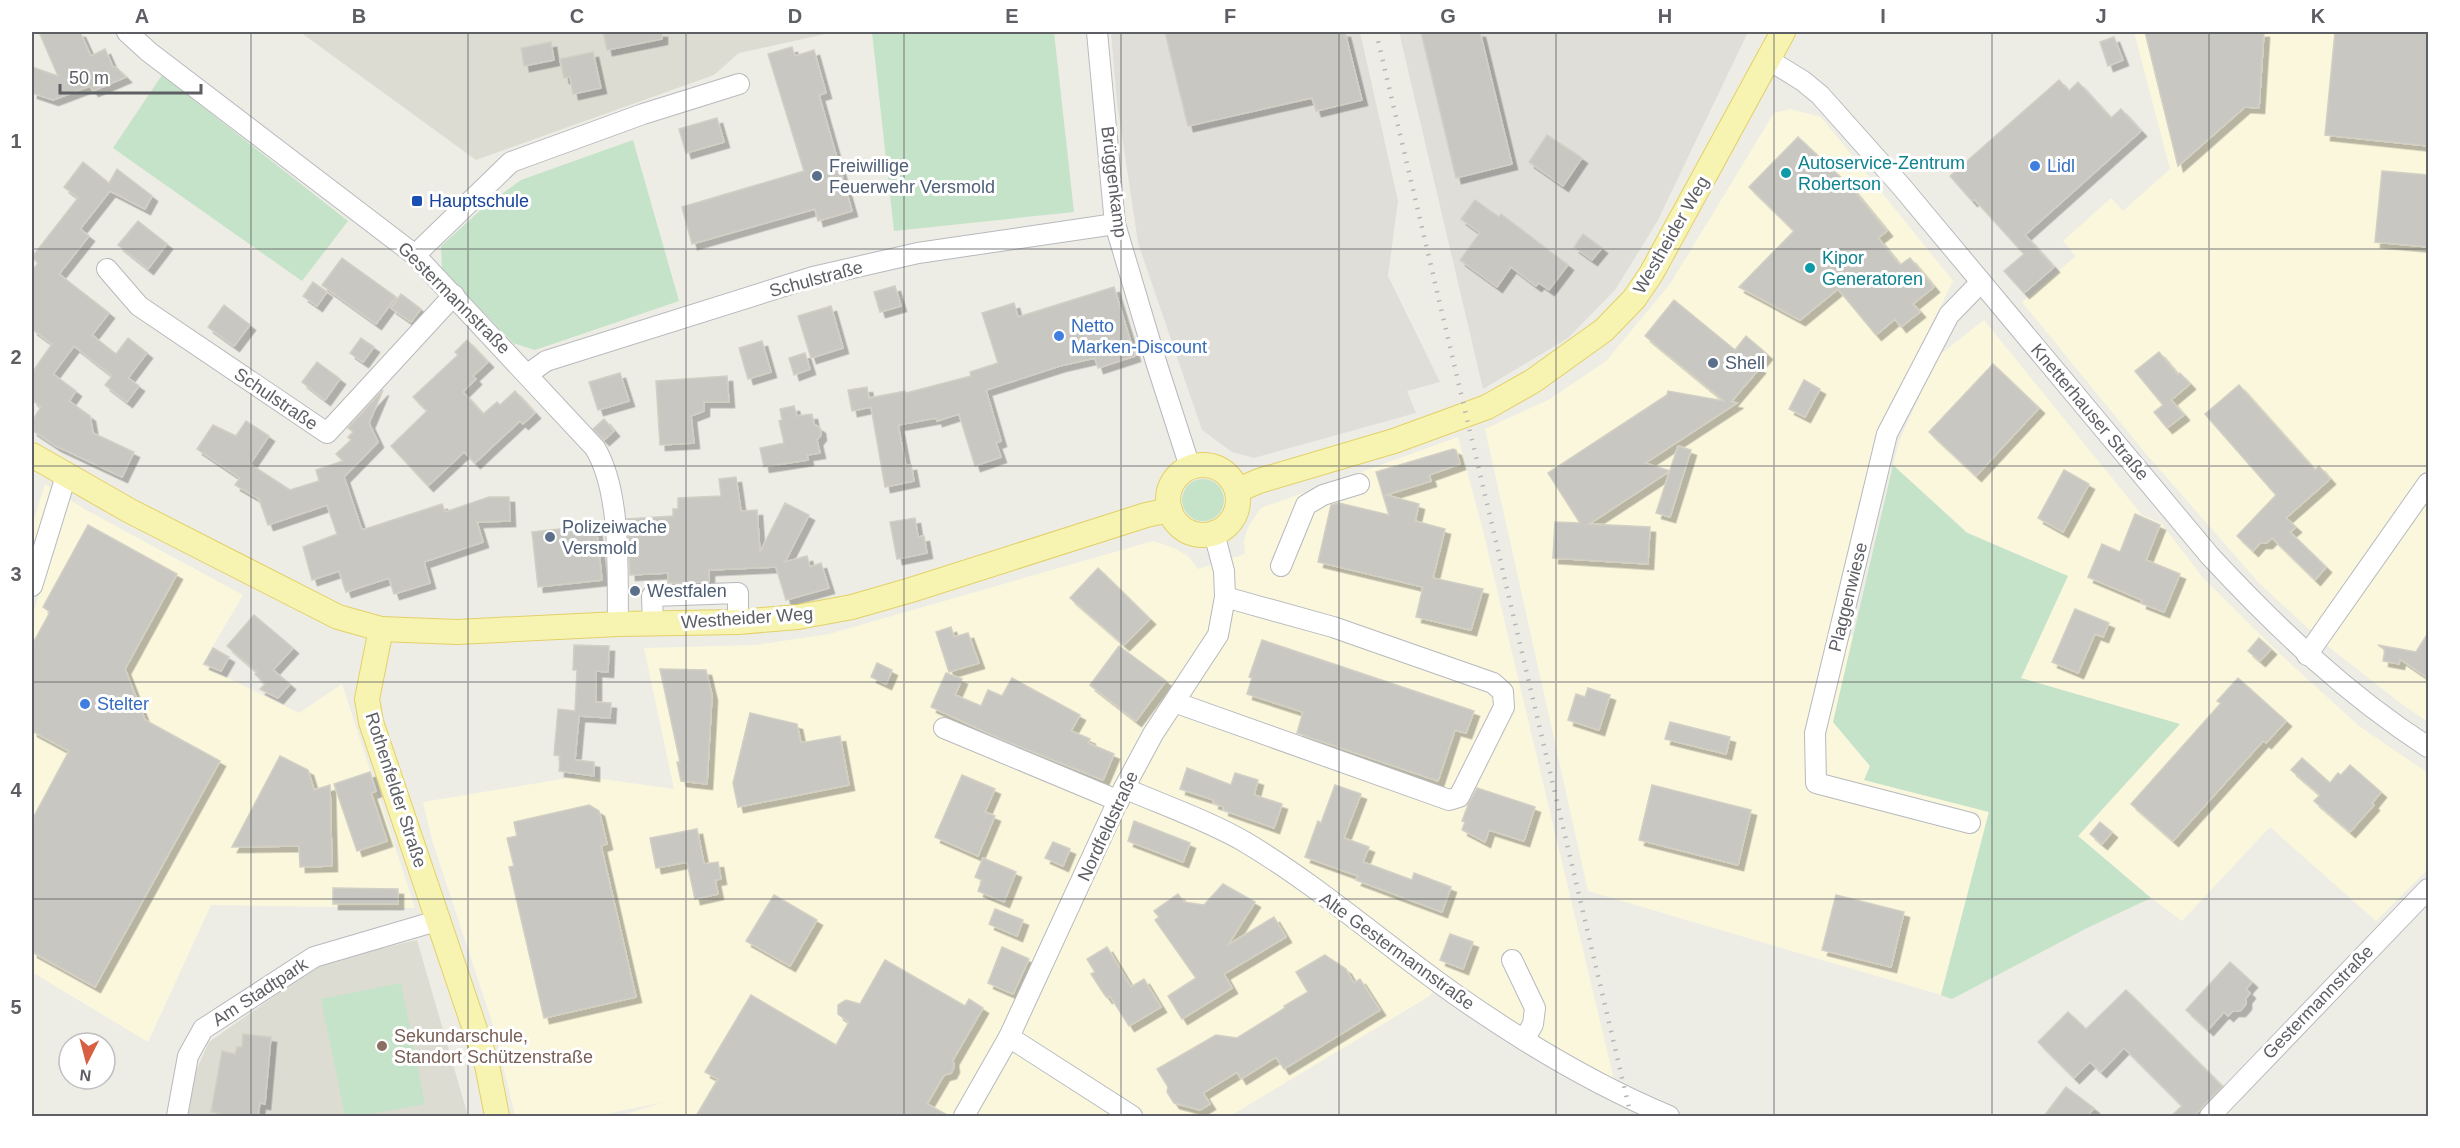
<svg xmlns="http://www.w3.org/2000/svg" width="2460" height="1148" viewBox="0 0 2460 1148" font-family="Arial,sans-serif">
<defs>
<filter id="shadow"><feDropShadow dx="5.5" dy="5.5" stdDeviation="0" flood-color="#0004"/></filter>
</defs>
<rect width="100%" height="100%" fill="#eeede5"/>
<g fill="#faf7dd">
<polygon points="2134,32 2428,32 2428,722 2403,705 2325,644 2259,583 2147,455 2022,302 2076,256 2063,241 2111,198 2123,211 2170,169"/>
<polygon points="1790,109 1821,117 1953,281 1880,428 1830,631 1853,636 1833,722 1870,766 1865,780 1989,812 1941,995 1588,891 1485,429 1550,399 1606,361 1670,284 1774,113"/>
<polygon points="1984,320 2142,515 2161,523 2204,579 2279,653 2359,726 2428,773 2428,869 2376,921 2270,827 2182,921 2151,898 2078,836 2179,724 2021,678 2067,576 1967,532 1893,465 1900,439 1938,356"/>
<polygon points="1458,437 1483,531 1614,1080 1529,1036 1446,978 1428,997 1230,1116 620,1116 664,1102 596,1116 515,1116 494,1028 432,840 423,802 580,776 674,789 644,648 755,645 829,634 1153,541 1174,548 1188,556 1198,569 1245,554 1244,540 1248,527 1261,508"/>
<polygon points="45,484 86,510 243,595 202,665 299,713 342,684 415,908 211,905 148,1042 32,972 32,616 39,595 32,592 32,526"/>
</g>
<g fill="#dfded9">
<polygon points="1111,32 1360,32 1398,201 1388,276 1440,382 1407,391 1416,413 1254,458 1232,452 1202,430 1138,243 1117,103"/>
<polygon points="1399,32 1748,32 1657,222 1615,290 1568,338 1483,389"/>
</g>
<g fill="#dddcd3">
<polygon points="300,32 834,32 739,53 714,75 476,160"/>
<polygon points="417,940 468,1116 187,1116 196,1071 209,1042 323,962"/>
</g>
<g fill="#c4e3c8">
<polygon points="872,32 1054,32 1074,212 894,231"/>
<polygon points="162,75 348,221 302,281 113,148"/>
<polygon points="633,140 679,301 535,350 513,343 442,269 441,246 484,207 521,180"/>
<polygon points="1893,465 1967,533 2068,576 2021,678 2180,724 2078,836 2151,898 2087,928 1952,999 1941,995 1989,812 1864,780 1870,766 1833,722"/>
<circle cx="1203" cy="500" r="21"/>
<polygon points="401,983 425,1104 360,1116 345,1116 321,999"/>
</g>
<g fill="#c9c7c2" stroke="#d2cfc4" stroke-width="1.5" filter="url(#shadow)">
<polygon points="39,32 80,32 91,56 105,49 113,67 116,67 126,77 93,91 90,86 53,100 32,93 32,67 58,76"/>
<polygon points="603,32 662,32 662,39 607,50"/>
<polygon points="1165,32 1345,32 1362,100 1316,111 1312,98 1188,126"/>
<polygon points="1421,32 1480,32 1512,164 1456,178"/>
<polygon points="2145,32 2264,32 2259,108 2245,107 2178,166"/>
<polygon points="2335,32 2428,32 2428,146 2325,135"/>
<polygon points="2114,37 2123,60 2108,66 2100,42"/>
<polygon points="551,42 554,60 524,66 521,48"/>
<polygon points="792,47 795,56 814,50 826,93 819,95 852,211 818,221 815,209 692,244 682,207 804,171 768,54"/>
<polygon points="593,52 601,88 573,94 570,77 564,78 560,59"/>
<polygon points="2059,80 2069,91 2078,82 2111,118 2121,109 2141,131 2025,235 2054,267 2024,293 2004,271 2024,254 1974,199 1972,201 1950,176"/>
<polygon points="717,118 724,142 686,153 679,129"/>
<polygon points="1547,135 1582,158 1563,186 1529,162"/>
<polygon points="1798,137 1852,188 1887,231 1878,238 1900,265 1910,258 1934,287 1913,304 1920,312 1901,327 1895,319 1876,335 1838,289 1800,320 1739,287 1794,231 1749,187"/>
<polygon points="83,162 109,183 117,169 152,196 145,209 110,191 80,229 89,236 59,274 109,313 92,335 116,354 128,338 147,353 128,378 139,386 127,402 105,385 112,376 74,346 53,374 76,391 69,401 90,416 93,433 134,452 122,477 56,446 32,430 32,421 41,407 32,400 32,379 35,368 52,344 32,329 32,271 38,263 32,257 78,198 64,187"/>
<polygon points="2382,171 2428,175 2428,247 2375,242"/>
<polygon points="1475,200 1499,217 1501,214 1568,265 1549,290 1539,283 1536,286 1511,267 1497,287 1460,260 1480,233 1461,219"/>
<polygon points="138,221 167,244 148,269 118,245"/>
<polygon points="1583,234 1602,248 1592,260 1574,247"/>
<polygon points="342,258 396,297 376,324 322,285"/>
<polygon points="313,282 327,292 317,306 303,296"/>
<polygon points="895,286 901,306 880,312 874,292"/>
<polygon points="1114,287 1135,356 1098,368 1095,358 1060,366 986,390 1001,441 996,443 1001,457 975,466 959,414 937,421 936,418 898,425 906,466 911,465 914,481 885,487 871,407 852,411 848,390 867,387 869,398 905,391 906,393 971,376 970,372 998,363 982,313 1014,303 1018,317"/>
<polygon points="401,294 421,309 411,322 391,308"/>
<polygon points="1674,300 1735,350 1746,336 1767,354 1757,366 1760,368 1731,402 1737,403 1645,463 1670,471 1589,524 1650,527 1648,564 1553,558 1555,522 1580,523 1548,473 1667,395 1668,391 1724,401 1645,336"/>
<polygon points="224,305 250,325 234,346 208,327"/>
<polygon points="831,306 843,348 811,358 798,316"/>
<polygon points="361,338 374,347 363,362 350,353"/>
<polygon points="467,340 488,362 473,376 476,379 463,392 483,414 497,402 500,405 515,391 535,413 523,424 520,421 475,463 464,452 428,486 391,446 427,411 413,397 458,355 455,352"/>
<polygon points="762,341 771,372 748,379 739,348"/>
<polygon points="2159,352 2178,375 2180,373 2190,384 2171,400 2184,415 2167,428 2154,412 2163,405 2135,371"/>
<polygon points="805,353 810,369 794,375 789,358"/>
<polygon points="317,362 340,379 325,400 302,382"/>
<polygon points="1993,364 2039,408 1976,476 1929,432"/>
<polygon points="620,373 629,401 598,410 589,382"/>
<polygon points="727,376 729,402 704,402 704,411 691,416 694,443 660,445 656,381"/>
<polygon points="1804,380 1820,389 1805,417 1789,409"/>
<polygon points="2239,385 2315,470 2319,466 2330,479 2286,518 2296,527 2290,532 2326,567 2315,580 2272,538 2267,543 2260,543 2253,551 2237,536 2276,495 2205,414"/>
<polygon points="383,390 369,423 378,442 344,477 362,530 442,504 445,512 489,497 509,497 510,521 477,522 483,542 424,562 430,583 394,594 389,578 346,592 339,571 312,580 303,547 337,534 327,505 268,525 259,499 235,485 240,478 197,449 213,425 236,436 246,421 269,436 250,464 290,490 319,481 316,470 343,461 336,454 351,440 348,437 353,432 348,428"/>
<polygon points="794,406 797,416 812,414 814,424 820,428 821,435 817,440 820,453 807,455 808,460 764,467 760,448 784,443 779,421 782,420 780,409"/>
<polygon points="604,419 614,431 604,440 593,429"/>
<polygon points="1678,446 1691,450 1670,517 1656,513"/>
<polygon points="1453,449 1456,450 1460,464 1429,475 1431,481 1386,495 1419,504 1415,521 1445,529 1433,578 1483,589 1471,630 1416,617 1423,587 1318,562 1331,505 1339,503 1389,515 1376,472"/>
<polygon points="2064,470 2089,484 2063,532 2038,518"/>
<polygon points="736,477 741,511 757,510 760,552 785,503 809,515 785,562 807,556 810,567 821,563 829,588 786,600 776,567 709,570 709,582 668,583 668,573 630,575 627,519 673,516 673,509 678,509 678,498 721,496 719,479"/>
<polygon points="2135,514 2160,525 2146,560 2180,574 2164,612 2141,603 2142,600 2088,577 2102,544 2120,552"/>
<polygon points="915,518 918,537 924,536 927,553 897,559 890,522"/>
<polygon points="88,525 177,574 125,669 145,720 220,761 95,987 32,952 32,820 69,751 32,731 32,645 50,612 43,607"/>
<polygon points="596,525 602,580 538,587 532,532"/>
<polygon points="1098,568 1150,619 1124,645 1070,598"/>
<polygon points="2075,609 2109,623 2103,637 2095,634 2078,673 2052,662"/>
<polygon points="254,615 293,648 273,670 290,684 278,698 260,689 265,684 255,674 257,672 227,646"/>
<polygon points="951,627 954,637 968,633 979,663 949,672 936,632"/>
<polygon points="2428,633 2428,678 2400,659 2399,664 2383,661 2385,650 2378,645 2416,652"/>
<polygon points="2259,638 2271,649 2260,661 2248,651"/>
<polygon points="1262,640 1474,711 1466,733 1455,730 1438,781 1297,733 1303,712 1247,694 1252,678 1249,677"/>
<polygon points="574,645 609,646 608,672 596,671 596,702 611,703 610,718 579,716 575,760 594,762 594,776 559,771 560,756 554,755 558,709 575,711 577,670 573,670"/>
<polygon points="1119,646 1166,681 1136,721 1090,685"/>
<polygon points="213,648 229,657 221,671 204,664"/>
<polygon points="877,663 892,670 886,684 871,677"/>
<polygon points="660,669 706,670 712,695 707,784 681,781 677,762 680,762"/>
<polygon points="946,673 962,679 955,695 981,706 988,690 1002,696 1012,678 1080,715 1071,731 1090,739 1088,743 1114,754 1103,780 1001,739 931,707"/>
<polygon points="2238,678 2286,721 2266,743 2263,741 2173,841 2131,804 2221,703 2217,701"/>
<polygon points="1588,688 1610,695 1599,730 1568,720 1576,694 1585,697"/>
<polygon points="750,713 797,724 801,743 840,736 849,785 738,807 733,783"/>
<polygon points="1670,722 1730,737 1726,754 1665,739"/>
<polygon points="280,756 308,770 314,790 330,785 332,866 300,867 299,846 232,847"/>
<polygon points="2302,758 2330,783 2338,773 2341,775 2350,765 2381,792 2372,803 2374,805 2350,832 2314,801 2320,795 2291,770"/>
<polygon points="1187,768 1231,785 1235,773 1258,780 1254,795 1282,804 1274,828 1223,810 1224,807 1213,803 1214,800 1180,789"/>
<polygon points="370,772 376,791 371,793 387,841 357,851 334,784"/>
<polygon points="962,775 995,789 985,812 995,816 978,856 935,837"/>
<polygon points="1335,785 1361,794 1344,838 1369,847 1363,862 1412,880 1414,873 1451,887 1442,912 1356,880 1358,876 1305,857 1318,821 1321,823"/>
<polygon points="1652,785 1751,810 1738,865 1639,840"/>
<polygon points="1477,788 1535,807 1524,841 1489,830 1485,842 1462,830 1465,822 1462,821 1468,805"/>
<polygon points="589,805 599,811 607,844 601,846 636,997 544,1018 509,867 514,866 507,838 517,836 514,822"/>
<polygon points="1134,821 1190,843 1183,862 1128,841"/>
<polygon points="2100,822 2112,832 2102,844 2090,834"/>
<polygon points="697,829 704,864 718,862 721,879 715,880 718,894 695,899 687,862 656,868 650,838"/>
<polygon points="1053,842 1070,849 1063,866 1045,858"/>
<polygon points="983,858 1016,872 1004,902 978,891 982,880 975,877"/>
<polygon points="1223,884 1255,902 1228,945 1274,917 1286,937 1224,974 1232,988 1182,1019 1168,996 1196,978 1155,920 1159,917 1154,911 1178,894 1184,902 1204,905"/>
<polygon points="333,888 398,889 398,904 333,904"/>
<polygon points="774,895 817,920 790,966 746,941"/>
<polygon points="1836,895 1904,912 1891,967 1822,950"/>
<polygon points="995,909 1023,920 1017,936 989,924"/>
<polygon points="1450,934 1473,942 1463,969 1440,960"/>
<polygon points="1002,947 1029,959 1013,994 988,983"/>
<polygon points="1107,947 1131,987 1144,979 1161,1007 1129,1026 1110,996 1107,998 1102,991 1091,974 1095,972 1087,959"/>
<polygon points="1325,955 1346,969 1354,983 1360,979 1380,1010 1284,1069 1276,1057 1241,1079 1237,1072 1203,1093 1210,1104 1200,1110 1174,1103 1167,1092 1168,1087 1157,1069 1216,1035 1237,1038 1285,1008 1284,1006 1308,992 1296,972"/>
<polygon points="885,960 965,1006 969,999 983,1008 953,1060 954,1067 951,1073 944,1075 927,1104 949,1116 696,1116 718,1079 705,1072 751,995 836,1045 849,1022 838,1014 838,1005 846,1000 860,1004"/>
<polygon points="2230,962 2252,982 2246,989 2250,993 2246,998 2246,1004 2240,1011 2233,1011 2228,1016 2224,1012 2208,1030 2186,1010"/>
<polygon points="2126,990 2222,1086 2194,1116 2171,1116 2182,1106 2124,1048 2101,1072 2090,1062 2074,1078 2038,1042 2068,1012 2086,1029"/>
<polygon points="243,1034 271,1037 265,1104 260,1103 258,1116 218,1116 219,1113 211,1112 222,1051 235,1054 237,1047 242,1047"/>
<polygon points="2066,1087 2094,1108 2087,1116 2044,1116"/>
</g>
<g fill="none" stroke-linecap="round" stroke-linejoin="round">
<g stroke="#b7b9bd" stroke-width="22">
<g id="minor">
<path d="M127,32L149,52L415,255L595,448C622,493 617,571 618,624"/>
<polyline points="1097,32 1115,224 1157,365 1190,467"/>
<path d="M1769,60L1803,81L1820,95L1901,186L2210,556C2277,628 2346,694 2428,747"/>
<polyline points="415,255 511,162 643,114 739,84"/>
<polyline points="107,269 139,306 327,433 454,295"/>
<polyline points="528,374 546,361 813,277 918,253 1115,224"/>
<polyline points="1281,566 1306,505 1323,495 1359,484"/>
<polyline points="32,586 66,476"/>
<polyline points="653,624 652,596 738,593 738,622"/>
<polyline points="2307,655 2428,483"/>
<polyline points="1174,702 1449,800 1459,797 1504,707 1503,692 1493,683 1333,627 1225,597"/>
<polyline points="944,728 1119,801"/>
<path d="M1124,788C1163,805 1209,821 1245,842C1319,886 1385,945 1456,995C1523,1042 1593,1084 1669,1116"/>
<polyline points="1970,823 1816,783 1815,733 1887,434 1949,315 1981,282"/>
<polyline points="1512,960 1535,1008 1533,1024 1524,1040"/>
<polyline points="1009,1037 1132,1116"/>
<polyline points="177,1116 188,1056 203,1029 314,957 440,920"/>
<polyline points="964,1116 1009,1037 1124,788 1153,734 1218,635 1225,597 1224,571 1214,533"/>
<polyline points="2210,1116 2428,889"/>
</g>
</g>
<g stroke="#e3d068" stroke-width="26">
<g id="major">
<polyline points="32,455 130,511 338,617 381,629 457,632 618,624 738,622 798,617 852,607 911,590 1146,515 1170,510"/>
<circle cx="1203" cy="500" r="35"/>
<polyline points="1238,490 1259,481 1394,441 1487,407 1533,381 1604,330 1634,299 1651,274 1783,32"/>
<polyline points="381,629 367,699 371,722 487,1065 497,1116"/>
</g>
</g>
<use href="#minor" stroke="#fff" stroke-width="20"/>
<use href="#major" stroke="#f7f4b1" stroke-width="24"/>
<polyline stroke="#b5b6b6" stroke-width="4.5" stroke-dasharray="1.5 8" stroke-linecap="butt" points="1376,32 1631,1116"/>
</g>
<path fill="none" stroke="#5d5f64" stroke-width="1.5" stroke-opacity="0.55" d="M251,32V1116M468,32V1116M686,32V1116M904,32V1116M1121,32V1116M1339,32V1116M1556,32V1116M1774,32V1116M1992,32V1116M2209,32V1116M32,249H2428M32,466H2428M32,682H2428M32,899H2428"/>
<g fill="#3f7fe0" stroke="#fff" stroke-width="2">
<circle cx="2035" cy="166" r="6"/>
<circle cx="1059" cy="336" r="6"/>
<circle cx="85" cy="704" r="6"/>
</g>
<g fill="#0f9aa8" stroke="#fff" stroke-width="2">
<circle cx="1786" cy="173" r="6"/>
<circle cx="1810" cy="268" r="6"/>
</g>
<g fill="#5c6f8a" stroke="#fff" stroke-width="2">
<circle cx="817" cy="176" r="6"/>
<circle cx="1713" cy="363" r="6"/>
<circle cx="550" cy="537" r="6"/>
<circle cx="635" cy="591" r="6"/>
</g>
<rect fill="#1a4fb4" stroke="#fff" stroke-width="2" x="411" y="195" width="12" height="12" rx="3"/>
<circle fill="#8d6e63" stroke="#fff" stroke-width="2" cx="382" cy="1046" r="6"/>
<g text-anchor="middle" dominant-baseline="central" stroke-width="6" stroke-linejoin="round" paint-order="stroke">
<g font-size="18" fill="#0d838f" stroke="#fff" text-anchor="start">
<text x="1798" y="163">Autoservice-Zentrum<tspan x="1798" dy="21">Robertson</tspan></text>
<text x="1822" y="258">Kipor<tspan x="1822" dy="21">Generatoren</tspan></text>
</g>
<g font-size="18" fill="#4e5e75" stroke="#fff" text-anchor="start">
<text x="829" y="166">Freiwillige<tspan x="829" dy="21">Feuerwehr Versmold</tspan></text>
<text x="1725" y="363">Shell</text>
<text x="562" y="527">Polizeiwache<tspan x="562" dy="21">Versmold</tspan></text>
<text x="647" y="591">Westfalen</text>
</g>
<g font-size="18" fill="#366cbe" stroke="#fff" text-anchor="start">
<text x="2047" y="166">Lidl</text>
<text x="1071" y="326">Netto<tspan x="1071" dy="21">Marken-Discount</tspan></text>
<text x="97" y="704">Stelter</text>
</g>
<g font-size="18" fill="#5d5f64" stroke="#fff">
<text transform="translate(1114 182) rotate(83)">Brüggenkamp</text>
<text transform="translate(1671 235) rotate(-60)">Westheider Weg</text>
<text transform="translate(816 279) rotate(-15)">Schulstraße</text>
<text transform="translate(454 298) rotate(45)">Gestermannstraße</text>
<text transform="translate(276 399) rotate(34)">Schulstraße</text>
<text transform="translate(2090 412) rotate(50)">Knetterhauser Straße</text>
<text transform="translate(1848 597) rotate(-76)">Plaggenwiese</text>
<text transform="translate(747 618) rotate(-4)">Westheider Weg</text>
<text transform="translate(396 790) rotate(72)">Rothenfelder Straße</text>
<text transform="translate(1108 826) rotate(-65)">Nordfeldstraße</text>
<text transform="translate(1397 951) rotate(36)">Alte Gestermannstraße</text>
<text transform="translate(260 992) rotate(-33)">Am Stadtpark</text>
<text transform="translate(2318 1002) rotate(-46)">Gestermannstraße</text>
</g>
<g font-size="18" fill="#164399" stroke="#fff" text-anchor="start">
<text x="429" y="201">Hauptschule</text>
</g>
<g font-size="18" fill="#785e54" stroke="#fff" text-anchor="start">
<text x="394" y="1036">Sekundarschule,<tspan x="394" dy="21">Standort Schützenstraße</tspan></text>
</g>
</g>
<rect width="2460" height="1148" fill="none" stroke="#ffffff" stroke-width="66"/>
<g transform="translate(87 1061) rotate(186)"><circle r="28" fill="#ffffff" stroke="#bebfc1" stroke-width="1.5"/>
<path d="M0-4.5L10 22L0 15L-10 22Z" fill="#d85f41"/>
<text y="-9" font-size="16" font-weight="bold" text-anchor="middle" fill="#5d5f64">N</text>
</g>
<path d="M60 84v9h141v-9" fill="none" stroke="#5d5f64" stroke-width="3"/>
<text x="69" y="84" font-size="18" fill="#5d5f64" stroke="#ffffff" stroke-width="4.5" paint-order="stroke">50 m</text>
<rect x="33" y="33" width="2394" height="1082" fill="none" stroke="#5d5f64" stroke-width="2"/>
<g font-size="20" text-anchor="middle" font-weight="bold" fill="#5d5f64">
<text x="142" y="23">A</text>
<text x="359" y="23">B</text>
<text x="577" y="23">C</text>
<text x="795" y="23">D</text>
<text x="1012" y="23">E</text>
<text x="1230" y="23">F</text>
<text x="1448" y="23">G</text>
<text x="1665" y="23">H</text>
<text x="1883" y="23">I</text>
<text x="2101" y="23">J</text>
<text x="2318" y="23">K</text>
<text x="16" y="148">1</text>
<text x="16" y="364">2</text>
<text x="16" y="581">3</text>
<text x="16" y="797">4</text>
<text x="16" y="1014">5</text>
</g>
</svg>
